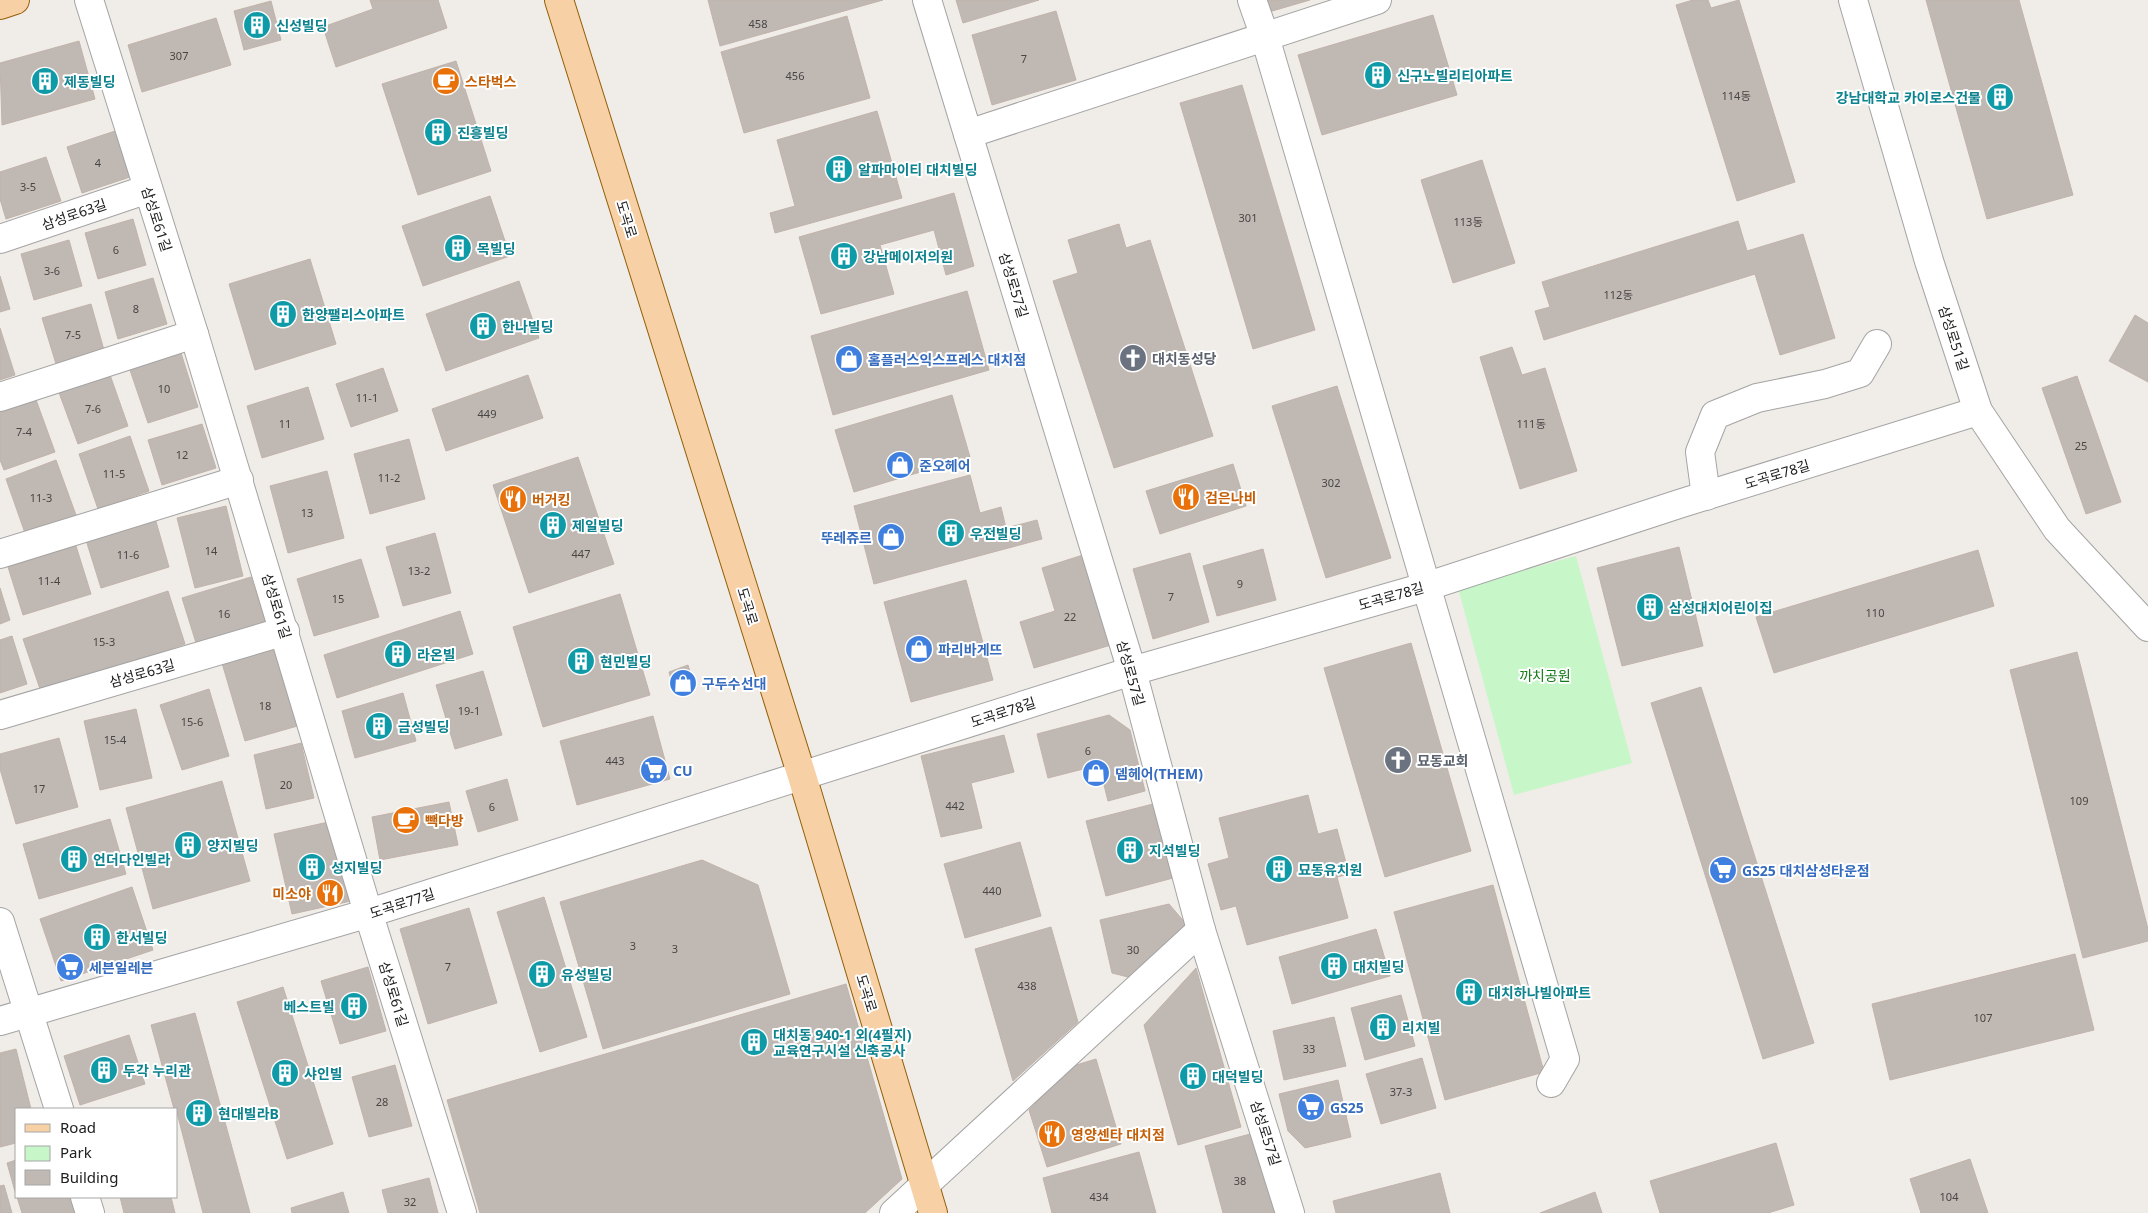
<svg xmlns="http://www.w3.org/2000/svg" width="2148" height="1213" viewBox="0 0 2148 1213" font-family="'Noto Sans','Noto Sans KR',sans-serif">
<rect width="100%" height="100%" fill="#f0ece7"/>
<polygon fill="#c7f7c9" points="1576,556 1632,763 1514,795 1458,588"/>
<g fill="#c0b8b3" stroke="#c1b3aa">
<polygon points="370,0 438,0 447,28 336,67 323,27 373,9"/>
<polygon points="708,0 883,0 720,46"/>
<polygon points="956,0 1039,0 963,23"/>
<polygon points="1258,0 1310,0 1262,14"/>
<polygon points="1693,0 1708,0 1711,8 1739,0 1795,182 1737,201 1676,5"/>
<polygon points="1926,0 2019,0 2073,195 1987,219"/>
<polygon points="271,1 281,40 244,50 234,11"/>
<polygon points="1056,11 1076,80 992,105 972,35"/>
<polygon points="1433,15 1457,95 1322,135 1298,55"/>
<polygon points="847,16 870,98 744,133 721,52"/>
<polygon points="216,18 231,65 142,92 128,45"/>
<polygon points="79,41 95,99 2,125 0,63"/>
<polygon points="456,61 491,171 418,195 382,84"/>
<polygon points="1242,85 1315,330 1253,349 1180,103"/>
<polygon points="877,111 902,198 775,233 770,213 795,206 777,140"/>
<polygon points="115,131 130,177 82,193 67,147"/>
<polygon points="46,157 61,201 6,219 0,199 0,172"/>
<polygon points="1482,160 1515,263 1453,283 1421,180"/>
<polygon points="954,193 974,266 946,275 934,230 880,245 894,294 821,314 799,237"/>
<polygon points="490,196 510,256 423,286 402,226"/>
<polygon points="133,219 146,265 98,279 85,233"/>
<polygon points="1738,221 1747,251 1803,234 1835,338 1780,355 1755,274 1544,340 1535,311 1550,307 1542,282"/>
<polygon points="1119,224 1126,248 1150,240 1213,436 1114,468 1053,281 1078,273 1068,240"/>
<polygon points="69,240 82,286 34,300 21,254"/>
<polygon points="310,259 336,344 255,370 229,284"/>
<polygon points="0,276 10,309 0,312"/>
<polygon points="153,278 167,324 118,339 105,292"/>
<polygon points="519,281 539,338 446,371 426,314"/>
<polygon points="967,291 989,370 833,415 811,336"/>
<polygon points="91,304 104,350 56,364 42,318"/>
<polygon points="2135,315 2148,323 2148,382 2109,361"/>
<polygon points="0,328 15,375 0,380"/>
<polygon points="1512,347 1522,375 1545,368 1577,471 1520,489 1480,357"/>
<polygon points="181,353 198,407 148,423 130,370"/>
<polygon points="383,368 398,411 351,427 336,384"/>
<polygon points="109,372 128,426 78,444 58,390"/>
<polygon points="528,375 543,418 446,451 432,409"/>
<polygon points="2077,376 2121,502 2086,514 2042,388"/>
<polygon points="1337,386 1391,558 1326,578 1272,406"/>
<polygon points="308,387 324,439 262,458 247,406"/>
<polygon points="952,395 970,457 854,492 835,430"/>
<polygon points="35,397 55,452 4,470 0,460 0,410"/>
<polygon points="202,424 216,468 162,485 148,440"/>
<polygon points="130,436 149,491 98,509 79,454"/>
<polygon points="409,439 425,499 370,514 354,454"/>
<polygon points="578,457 614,564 529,593 493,485"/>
<polygon points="56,460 76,515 25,533 6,479"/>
<polygon points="1233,464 1246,506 1160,534 1146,491"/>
<polygon points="327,471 344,538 288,553 270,486"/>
<polygon points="970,475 980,513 1001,507 1006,528 1037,520 1042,539 874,584 854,506"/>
<polygon points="226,506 243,576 195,588 177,518"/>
<polygon points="155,518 169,567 101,588 86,540"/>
<polygon points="435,533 451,593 403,606 386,547"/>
<polygon points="76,546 91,594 23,615 8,567"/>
<polygon points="1679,547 1703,646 1622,666 1597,568"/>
<polygon points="1263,549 1276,600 1217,616 1203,566"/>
<polygon points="1978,550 1994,606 1774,673 1756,617"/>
<polygon points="1190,553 1209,622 1153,639 1133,569"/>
<polygon points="1083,555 1111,645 1034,668 1020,622 1055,611 1042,568"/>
<polygon points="361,559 379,617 314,636 297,579"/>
<polygon points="251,577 266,625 197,646 182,598"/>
<polygon points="966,580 993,680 911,702 884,602"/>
<polygon points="0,588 10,620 0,624"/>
<polygon points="168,591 185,644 41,692 23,639"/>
<polygon points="620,594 650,695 543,727 513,627"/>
<polygon points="460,611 473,654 337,698 324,655"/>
<polygon points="12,636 27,684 0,693 0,640"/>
<polygon points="1411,643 1471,851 1385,877 1324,668"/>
<polygon points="278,647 301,725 245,741 222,663"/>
<polygon points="2077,652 2148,929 2148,941 2083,958 2010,670"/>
<polygon points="688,665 695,688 675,694 669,672"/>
<polygon points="483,671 502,735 455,749 436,685"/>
<polygon points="1701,687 1814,1043 1763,1059 1651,703"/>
<polygon points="209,689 229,756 182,770 160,705"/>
<polygon points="403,693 416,741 355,758 342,711"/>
<polygon points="136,709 152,778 100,790 84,721"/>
<polygon points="1109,715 1130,730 1145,791 1108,801 1099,765 1048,778 1037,734"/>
<polygon points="653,716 670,779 577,805 560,741"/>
<polygon points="1004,735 1014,772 971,783 982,828 941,837 921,756"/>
<polygon points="59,738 78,807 16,824 0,769 0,754"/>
<polygon points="301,743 314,798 266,809 254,755"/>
<polygon points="507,779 518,820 478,832 466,791"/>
<polygon points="222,781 250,881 153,909 126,808"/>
<polygon points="1308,795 1318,834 1337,829 1349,874 1337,877 1348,918 1247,945 1236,906 1221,910 1208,864 1229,858 1219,818"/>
<polygon points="449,802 458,845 380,860 372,817"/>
<polygon points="1153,804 1173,878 1106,896 1086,821"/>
<polygon points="110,819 126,874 39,899 23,844"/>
<polygon points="333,821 351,901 292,914 274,834"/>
<polygon points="1020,842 1041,916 965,938 944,864"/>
<polygon points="702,860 758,885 790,994 603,1049 560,902"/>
<polygon points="1493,885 1544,1072 1445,1100 1394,912"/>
<polygon points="132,887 153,950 61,981 40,919"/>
<polygon points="544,897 587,1037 540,1052 497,912"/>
<polygon points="1169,904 1187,925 1128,977 1112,973 1100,920"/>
<polygon points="469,908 497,1003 428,1024 400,929"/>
<polygon points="1051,927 1078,1022 1013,1081 975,949"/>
<polygon points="1376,929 1390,976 1292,1004 1279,957"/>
<polygon points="2075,954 2094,1030 1890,1080 1872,1004"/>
<polygon points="368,967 386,1031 340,1044 321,981"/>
<polygon points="1196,968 1241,1127 1178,1145 1144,1025"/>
<polygon points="846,984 902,1179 865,1213 480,1213 447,1100"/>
<polygon points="283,987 333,1144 287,1159 237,1002"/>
<polygon points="1401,995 1415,1046 1365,1060 1351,1008"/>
<polygon points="195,1013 250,1213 203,1213 176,1109 174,1109 151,1025"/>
<polygon points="1334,1017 1346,1066 1284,1080 1273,1031"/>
<polygon points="129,1035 145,1084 80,1105 64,1056"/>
<polygon points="16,1049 31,1109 16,1109 16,1143 0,1147 0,1053"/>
<polygon points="1422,1058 1436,1108 1381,1124 1366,1074"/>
<polygon points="1096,1059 1121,1144 1047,1167 1029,1110 1073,1066"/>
<polygon points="395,1065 412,1126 369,1137 352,1077"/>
<polygon points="1338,1080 1351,1137 1305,1148 1288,1131 1279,1094"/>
<polygon points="1254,1133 1275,1213 1223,1213 1205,1146"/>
<polygon points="1776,1143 1794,1205 1768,1213 1660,1213 1650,1181"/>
<polygon points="1139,1152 1156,1213 1052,1213 1043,1178"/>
<polygon points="1970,1159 1988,1213 1921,1213 1910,1179"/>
<polygon points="16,1160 16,1195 7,1163"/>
<polygon points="1440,1173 1450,1213 1336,1213 1333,1201"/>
<polygon points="429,1178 438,1213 388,1213 382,1190"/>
<polygon points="4,1185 12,1213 0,1213 0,1186"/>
<polygon points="343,1192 349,1213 292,1213 291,1208"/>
<polygon points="1595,1192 1602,1213 1540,1213"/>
<polygon points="17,1197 71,1197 76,1213 22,1213"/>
<polygon points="120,1197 171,1197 175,1213 124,1213"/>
</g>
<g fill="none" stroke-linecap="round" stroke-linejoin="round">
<g stroke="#a4a4a4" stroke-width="30">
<g id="minor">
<polyline points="89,0 194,334 364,899 462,1213"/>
<polyline points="927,0 1132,671 1201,930 1290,1213"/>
<polyline points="1252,0 1265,37 1565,1059 1551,1083"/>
<polyline points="1853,0 1929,261 1978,411 2057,529 2148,627"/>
<polyline points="968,134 1377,0"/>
<polyline points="0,239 148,189"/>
<polyline points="0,397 194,334"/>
<polyline points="1706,496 1700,452 1715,415 1757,398 1825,384 1860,373 1877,344"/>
<polyline points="0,554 239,480"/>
<polyline points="0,715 285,631"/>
<polyline points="0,922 59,1109"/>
<polyline points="0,1021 369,913 1132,671 1425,587 1682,503 1978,411"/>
<polyline points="85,1197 90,1213"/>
<polyline points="894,1213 1201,930"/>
</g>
</g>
<g stroke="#935f08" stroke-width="30">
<g id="major">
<polyline points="559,0 802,776 933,1213"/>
<polyline points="0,5 15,0"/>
</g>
</g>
<use href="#minor" stroke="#fff" stroke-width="28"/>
<use href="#major" stroke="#f7d0a5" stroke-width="28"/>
</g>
<defs>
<g id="building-disc" transform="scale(1.4375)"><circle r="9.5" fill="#0f9aa8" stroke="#fff"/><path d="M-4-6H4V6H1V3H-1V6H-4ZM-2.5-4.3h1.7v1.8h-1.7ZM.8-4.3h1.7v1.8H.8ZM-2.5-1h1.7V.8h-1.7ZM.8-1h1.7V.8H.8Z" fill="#fff"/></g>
<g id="cafe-disc" transform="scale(1.4375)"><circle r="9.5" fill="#e8710a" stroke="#fff"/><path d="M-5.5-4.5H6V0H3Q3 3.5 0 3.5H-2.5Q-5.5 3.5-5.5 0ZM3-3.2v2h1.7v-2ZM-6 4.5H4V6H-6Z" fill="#fff"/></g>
<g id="church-disc" transform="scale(1.4375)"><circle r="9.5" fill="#6b7280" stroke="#fff"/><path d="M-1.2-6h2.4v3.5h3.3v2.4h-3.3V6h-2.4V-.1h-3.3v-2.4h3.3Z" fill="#fff"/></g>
<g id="shop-disc" transform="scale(1.4375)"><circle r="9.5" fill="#3f7fe0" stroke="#fff"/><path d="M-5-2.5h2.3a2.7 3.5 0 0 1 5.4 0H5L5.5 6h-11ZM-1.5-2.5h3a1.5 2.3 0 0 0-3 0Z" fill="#fff"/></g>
<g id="restaurant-disc" transform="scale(1.4375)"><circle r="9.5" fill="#e8710a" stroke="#fff"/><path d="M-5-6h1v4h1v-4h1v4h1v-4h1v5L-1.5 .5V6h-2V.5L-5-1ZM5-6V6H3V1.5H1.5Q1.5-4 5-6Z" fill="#fff"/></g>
<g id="supermarket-disc" transform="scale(1.4375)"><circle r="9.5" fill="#3f7fe0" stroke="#fff"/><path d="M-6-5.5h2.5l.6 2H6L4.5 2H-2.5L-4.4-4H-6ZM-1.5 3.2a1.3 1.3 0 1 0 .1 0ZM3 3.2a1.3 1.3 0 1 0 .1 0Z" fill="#fff"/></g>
</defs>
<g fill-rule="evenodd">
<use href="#building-disc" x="257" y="25"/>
<use href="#building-disc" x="1378" y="75"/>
<use href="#building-disc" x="45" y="81"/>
<use href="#cafe-disc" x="446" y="81"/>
<use href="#building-disc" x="2000" y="97"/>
<use href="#building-disc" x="438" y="132"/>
<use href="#building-disc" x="839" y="169"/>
<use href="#building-disc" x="458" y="248"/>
<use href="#building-disc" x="844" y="256"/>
<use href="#building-disc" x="283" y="314"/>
<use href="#building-disc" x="483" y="326"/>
<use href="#church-disc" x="1133" y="358"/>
<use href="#shop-disc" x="849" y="359"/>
<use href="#shop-disc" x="900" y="465"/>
<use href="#restaurant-disc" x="1186" y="497"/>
<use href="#restaurant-disc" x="513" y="499"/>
<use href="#building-disc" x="553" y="525"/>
<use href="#building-disc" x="951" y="533"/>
<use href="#shop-disc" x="891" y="537"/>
<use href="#building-disc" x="1650" y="607"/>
<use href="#shop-disc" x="919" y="649"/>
<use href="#building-disc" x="398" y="654"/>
<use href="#building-disc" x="581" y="661"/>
<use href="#shop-disc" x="683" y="683"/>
<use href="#building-disc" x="379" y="726"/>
<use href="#church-disc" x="1398" y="760"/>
<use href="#supermarket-disc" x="654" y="770"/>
<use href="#shop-disc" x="1096" y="773"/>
<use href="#cafe-disc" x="406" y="820"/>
<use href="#building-disc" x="188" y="845"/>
<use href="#building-disc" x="1130" y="850"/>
<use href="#building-disc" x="74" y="859"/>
<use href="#building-disc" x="312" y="867"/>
<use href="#building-disc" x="1279" y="869"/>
<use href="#supermarket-disc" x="1723" y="870"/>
<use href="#restaurant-disc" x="330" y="893"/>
<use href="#building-disc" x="97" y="937"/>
<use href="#building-disc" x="1334" y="966"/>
<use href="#supermarket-disc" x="70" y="967"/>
<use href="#building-disc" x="542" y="974"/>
<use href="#building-disc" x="1469" y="992"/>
<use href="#building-disc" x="354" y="1006"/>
<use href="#building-disc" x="1383" y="1027"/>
<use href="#building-disc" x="754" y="1042"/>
<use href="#building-disc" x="104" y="1070"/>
<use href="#building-disc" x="285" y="1073"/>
<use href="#building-disc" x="1193" y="1076"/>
<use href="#supermarket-disc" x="1311" y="1107"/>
<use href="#building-disc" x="199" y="1113"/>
<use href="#restaurant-disc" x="1052" y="1134"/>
</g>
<g text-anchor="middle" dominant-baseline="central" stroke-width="4" stroke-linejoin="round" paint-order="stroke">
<g font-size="11" fill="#484645">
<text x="758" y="23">458</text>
<text x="179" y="55">307</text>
<text x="1024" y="58">7</text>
<text x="795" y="75">456</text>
<text x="1736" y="95">114동</text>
<text x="98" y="162">4</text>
<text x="28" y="186">3-5</text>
<text x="1248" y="217">301</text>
<text x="1468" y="221">113동</text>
<text x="116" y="249">6</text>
<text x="52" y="270">3-6</text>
<text x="1618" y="294">112동</text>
<text x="136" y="308">8</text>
<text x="73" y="334">7-5</text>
<text x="164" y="388">10</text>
<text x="367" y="397">11-1</text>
<text x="93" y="408">7-6</text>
<text x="487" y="413">449</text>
<text x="285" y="423">11</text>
<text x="1531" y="423">111동</text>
<text x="24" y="431">7-4</text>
<text x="2081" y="445">25</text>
<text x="182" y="454">12</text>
<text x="114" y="473">11-5</text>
<text x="389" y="477">11-2</text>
<text x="1331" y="482">302</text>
<text x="41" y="497">11-3</text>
<text x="307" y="512">13</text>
<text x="211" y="550">14</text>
<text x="581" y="553">447</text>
<text x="128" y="554">11-6</text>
<text x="419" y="570">13-2</text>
<text x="49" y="580">11-4</text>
<text x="1240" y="583">9</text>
<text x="1171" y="596">7</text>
<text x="338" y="598">15</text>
<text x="1875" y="612">110</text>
<text x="224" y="613">16</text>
<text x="1070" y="616">22</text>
<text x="104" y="641">15-3</text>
<text x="265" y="705">18</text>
<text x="469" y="710">19-1</text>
<text x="192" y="721">15-6</text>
<text x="115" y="739">15-4</text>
<text x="1088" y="750">6</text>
<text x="615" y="760">443</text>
<text x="286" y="784">20</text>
<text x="39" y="788">17</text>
<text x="2079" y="800">109</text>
<text x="955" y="805">442</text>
<text x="492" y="806">6</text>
<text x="992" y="890">440</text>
<text x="633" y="945">3</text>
<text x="675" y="948">3</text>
<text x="1133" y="949">30</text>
<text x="448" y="966">7</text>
<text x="1027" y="985">438</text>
<text x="1983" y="1017">107</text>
<text x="1309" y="1048">33</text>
<text x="1401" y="1091">37-3</text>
<text x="382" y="1101">28</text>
<text x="1240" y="1180">38</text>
<text x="1099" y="1196">434</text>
<text x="1949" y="1196">104</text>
<text x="410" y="1201">32</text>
</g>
<g font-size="14" font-weight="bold" fill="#0d838f" stroke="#fff" text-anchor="start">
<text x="276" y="25">신성빌딩</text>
<text x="1397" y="75">신구노빌리티아파트</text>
<text x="64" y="81">제동빌딩</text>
<text x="1981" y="97" text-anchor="end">강남대학교 카이로스건물</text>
<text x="457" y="132">진흥빌딩</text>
<text x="858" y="169">알파마이티 대치빌딩</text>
<text x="477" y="248">목빌딩</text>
<text x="863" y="256">강남메이저의원</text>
<text x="302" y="314">한양팰리스아파트</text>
<text x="502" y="326">한나빌딩</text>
<text x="572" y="525">제일빌딩</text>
<text x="970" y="533">우전빌딩</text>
<text x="1669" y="607">삼성대치어린이집</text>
<text x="417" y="654">라온빌</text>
<text x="600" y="661">현민빌딩</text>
<text x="398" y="726">금성빌딩</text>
<text x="207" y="845">양지빌딩</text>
<text x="1149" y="850">지석빌딩</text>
<text x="93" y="859">언더다인빌라</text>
<text x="331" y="867">성지빌딩</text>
<text x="1298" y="869">묘동유치원</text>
<text x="116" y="937">한서빌딩</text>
<text x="1353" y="966">대치빌딩</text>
<text x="561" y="974">유성빌딩</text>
<text x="1488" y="992">대치하나빌아파트</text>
<text x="335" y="1006" text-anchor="end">베스트빌</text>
<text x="1402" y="1027">리치빌</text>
<text x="773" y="1034">대치동 940-1 외(4필지)<tspan x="773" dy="16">교육연구시설 신축공사</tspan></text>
<text x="123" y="1070">두각 누리관</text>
<text x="304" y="1073">샤인빌</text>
<text x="1212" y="1076">대덕빌딩</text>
<text x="218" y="1113">현대빌라B</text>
</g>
<g font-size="14" font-weight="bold" fill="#c56008" stroke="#fff" text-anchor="start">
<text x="465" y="81">스타벅스</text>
<text x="1205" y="497">검은나비</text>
<text x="532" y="499">버거킹</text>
<text x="425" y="820">빽다방</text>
<text x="311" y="893" text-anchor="end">미소야</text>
<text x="1071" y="1134">영양센타 대치점</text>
</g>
<g font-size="14" fill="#202020" stroke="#fff">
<text transform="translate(74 214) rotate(-19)">삼성로63길</text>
<text transform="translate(157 219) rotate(72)">삼성로61길</text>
<text transform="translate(627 219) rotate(73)">도곡로</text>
<text transform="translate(1014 285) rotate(73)">삼성로57길</text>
<text transform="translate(1954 338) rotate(72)">삼성로51길</text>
<text transform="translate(1777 474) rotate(-17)">도곡로78길</text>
<text transform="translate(1391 596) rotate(-16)">도곡로78길</text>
<text transform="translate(277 606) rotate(73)">삼성로61길</text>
<text transform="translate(748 606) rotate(73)">도곡로</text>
<text transform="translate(142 673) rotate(-16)">삼성로63길</text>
<text transform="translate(1131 673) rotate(74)">삼성로57길</text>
<text transform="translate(1003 712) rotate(-18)">도곡로78길</text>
<text transform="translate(402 903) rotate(-18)">도곡로77길</text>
<text transform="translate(867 993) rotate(73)">도곡로</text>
<text transform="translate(394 994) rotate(73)">삼성로61길</text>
<text transform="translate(1266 1133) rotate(72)">삼성로57길</text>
</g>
<g font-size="14" font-weight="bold" fill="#5b616d" stroke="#fff" text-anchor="start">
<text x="1152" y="358">대치동성당</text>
<text x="1417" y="760">묘동교회</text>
</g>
<g font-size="14" font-weight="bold" fill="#366cbe" stroke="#fff" text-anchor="start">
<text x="868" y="359">홈플러스익스프레스 대치점</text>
<text x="919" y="465">준오헤어</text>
<text x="872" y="537" text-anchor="end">뚜레쥬르</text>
<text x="938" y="649">파리바게뜨</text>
<text x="702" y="683">구두수선대</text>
<text x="673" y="770">CU</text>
<text x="1115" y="773">뎀헤어(THEM)</text>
<text x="1742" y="870">GS25 대치삼성타운점</text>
<text x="89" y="967">세븐일레븐</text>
<text x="1330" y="1107">GS25</text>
</g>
<g font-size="14" fill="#127a16" stroke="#fff">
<text x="1545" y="675">까치공원</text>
</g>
</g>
<rect x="15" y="1108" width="162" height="90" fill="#ffffff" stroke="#a6a6a6"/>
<rect x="25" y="1124" width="25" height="8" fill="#f7d0a5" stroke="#a6a6a6"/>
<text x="60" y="1133" font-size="15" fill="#202020">Road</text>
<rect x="25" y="1146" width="25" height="15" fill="#c7f7c9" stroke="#a6a6a6"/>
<text x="60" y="1158" font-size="15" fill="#202020">Park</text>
<rect x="25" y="1170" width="25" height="15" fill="#c0b8b3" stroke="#a6a6a6"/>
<text x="60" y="1183" font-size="15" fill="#202020">Building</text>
</svg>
